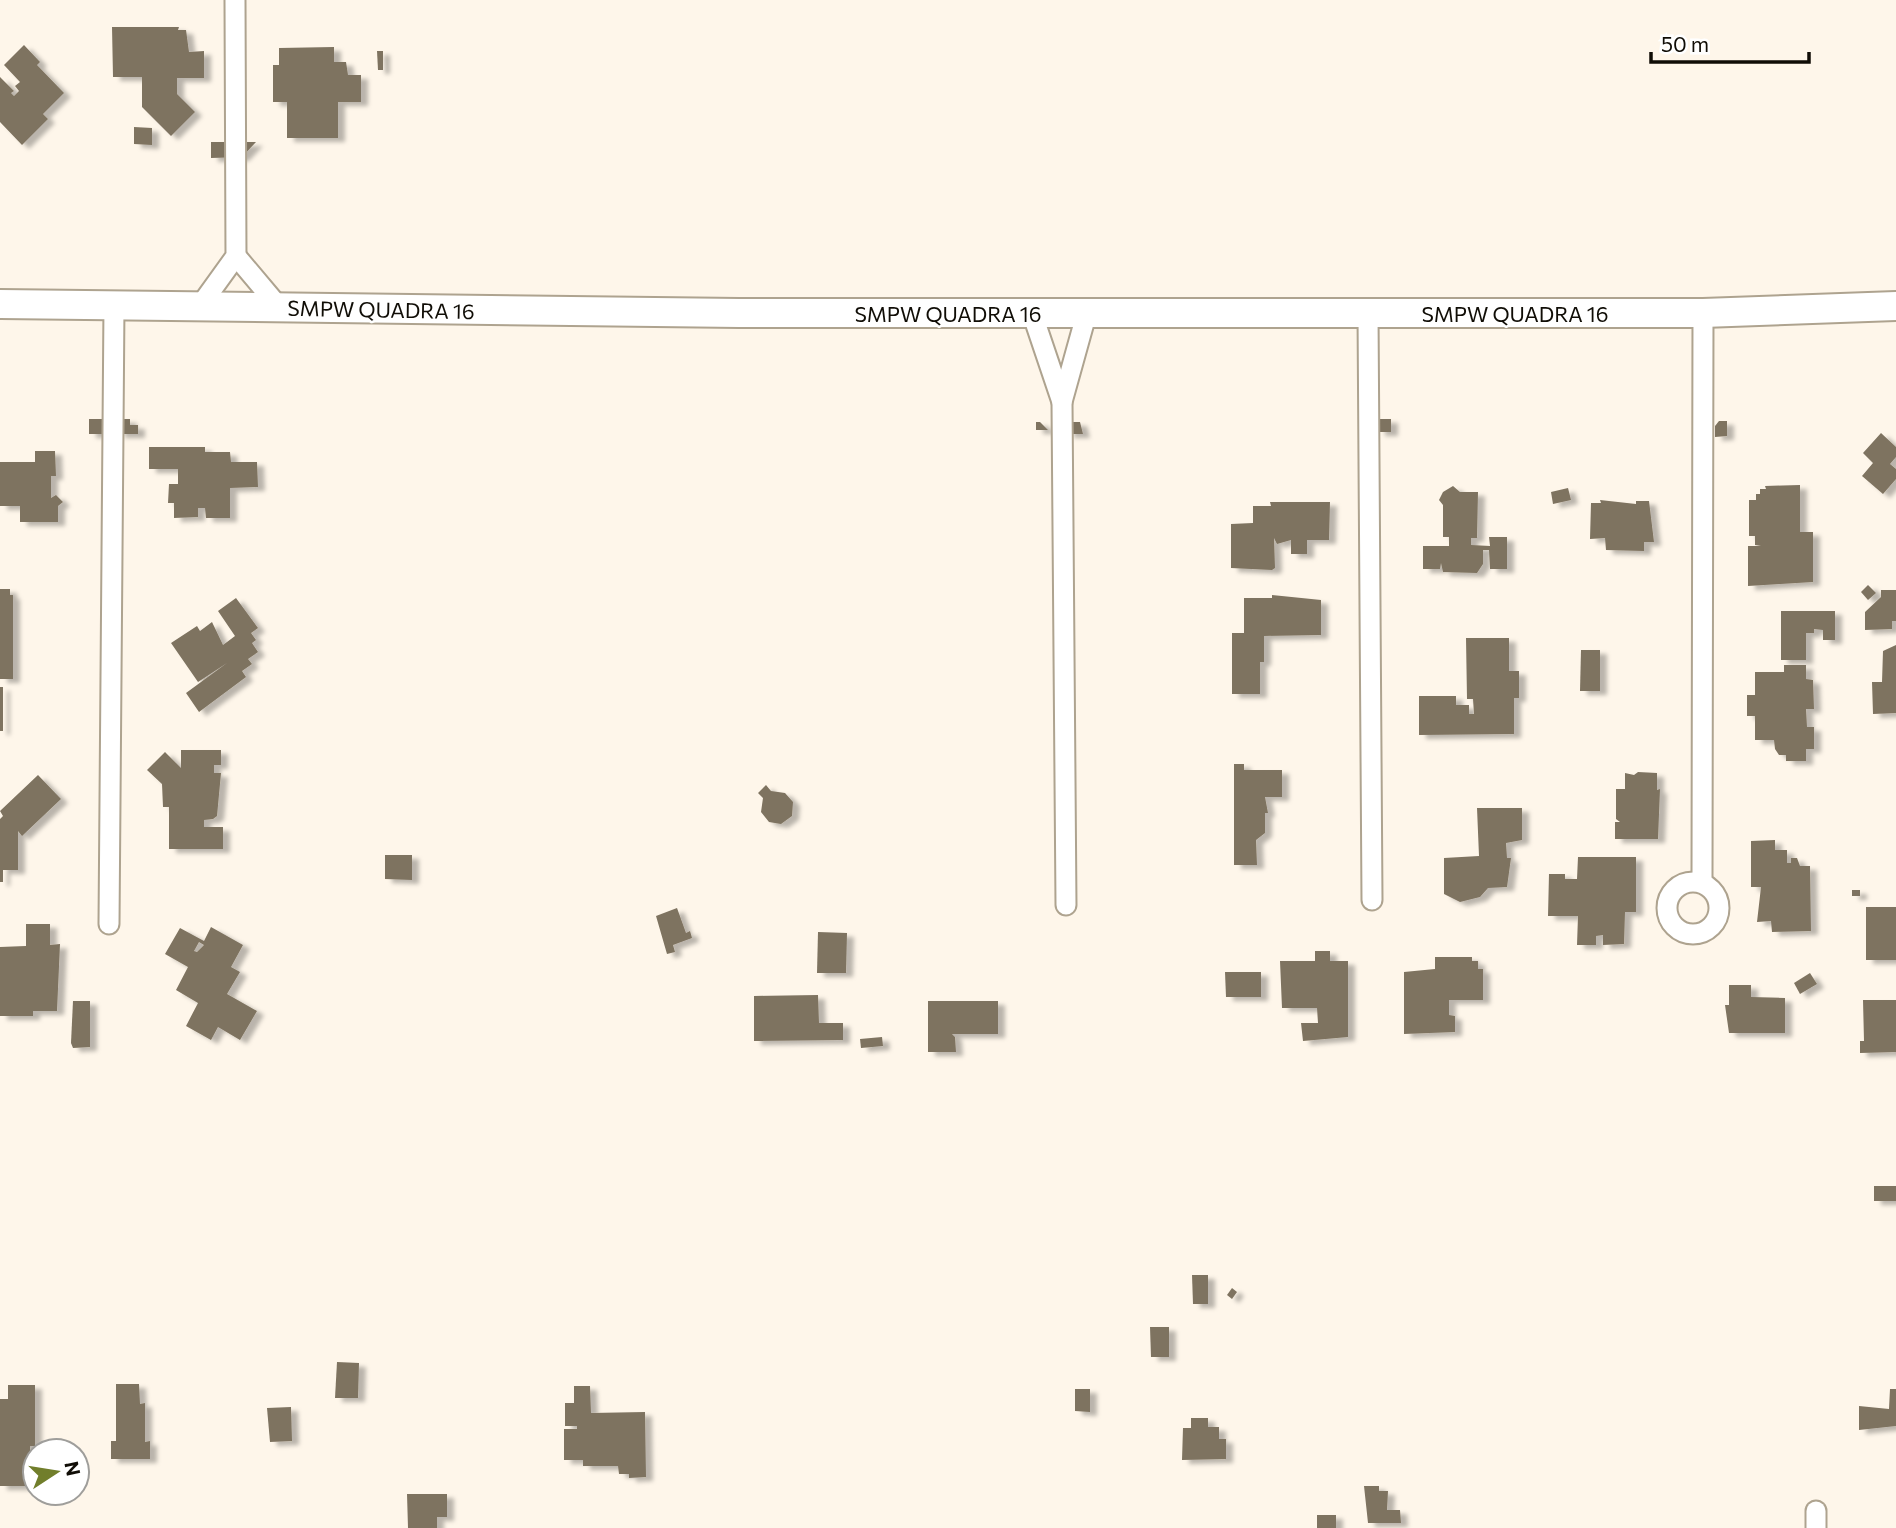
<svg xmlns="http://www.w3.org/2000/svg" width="1896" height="1528" viewBox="0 0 1896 1528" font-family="Commissioner,sans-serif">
<defs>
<filter id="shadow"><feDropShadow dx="7" dy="4" stdDeviation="2" flood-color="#0004"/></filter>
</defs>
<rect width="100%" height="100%" fill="#fef6ea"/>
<g fill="#7e7360" fill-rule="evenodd" filter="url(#shadow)">
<polygon points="112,27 179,27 178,30 186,30 189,52 204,51 204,78 177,78 177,94 195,112 171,136 142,107 142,77 113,77"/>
<polygon points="24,45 40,62 37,65 64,93 43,114 48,119 22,145 0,122 0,77 14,91 11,93 14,96 19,91 15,86 20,82 4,65"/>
<polygon points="334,47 334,62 346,62 348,75 361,75 361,102 338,102 338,138 287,138 287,102 273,102 273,65 279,65 279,48"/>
<polygon points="377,51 383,51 383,70 378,70"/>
<polygon points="134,127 152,128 152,145 134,144"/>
<polygon points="211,142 256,142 242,157 211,158"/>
<polygon points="89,419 102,419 107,434 89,434"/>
<polygon points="117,419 130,419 130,425 138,425 138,434 118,434"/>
<rect x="1378" y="419" width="13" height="13"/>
<polygon points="1719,421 1727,421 1727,436 1715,437 1715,426"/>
<polygon points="1036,422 1040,422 1048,430 1036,430"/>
<polygon points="1067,422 1080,422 1083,434 1067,434"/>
<polygon points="1881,433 1896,447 1896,457 1890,464 1896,469 1896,479 1883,494 1862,476 1873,463 1863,453"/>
<polygon points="149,447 205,447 205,452 230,452 231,462 257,462 258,487 230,488 230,518 206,518 205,508 198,508 198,517 174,518 174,503 168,503 169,484 178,484 178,469 149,469"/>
<polygon points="35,451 55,451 56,476 51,476 51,498 56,495 63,502 58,506 58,522 20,522 20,506 0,506 0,462 35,462"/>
<polygon points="1800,485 1800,532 1813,532 1813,582 1748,586 1748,546 1761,546 1755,545 1755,536 1749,536 1749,500 1756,500 1756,494 1760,494 1760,489 1766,489 1765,486"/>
<polygon points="1453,486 1460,492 1478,492 1477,538 1471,538 1471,545 1490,546 1489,537 1507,537 1507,569 1490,569 1489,550 1483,550 1483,564 1477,573 1443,572 1441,563 1440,569 1423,569 1423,546 1449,546 1449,537 1443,537 1443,505 1439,500 1443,492"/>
<polygon points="1568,488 1571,500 1553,504 1551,492"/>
<polygon points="1600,500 1636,504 1636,501 1649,501 1654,542 1644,542 1644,551 1606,550 1605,538 1590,539 1591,503 1601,503"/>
<polygon points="1270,502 1330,502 1329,540 1307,540 1307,554 1291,554 1291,540 1277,544 1274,538 1275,568 1272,570 1231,568 1231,524 1253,523 1253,506 1271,506"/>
<polygon points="1868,585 1876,593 1868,600 1861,592"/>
<polygon points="0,589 10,589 10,595 13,595 13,679 0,679"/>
<polygon points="1881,590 1896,590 1896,621 1892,621 1892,629 1865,630 1865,612 1881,597"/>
<polygon points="1272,595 1321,600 1321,635 1264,636 1264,662 1260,662 1260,694 1232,694 1232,633 1244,633 1244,598 1272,598"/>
<polygon points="236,598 258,628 251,633 256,640 252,643 258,652 248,659 252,664 242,671 246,677 199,712 186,693 227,663 198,682 171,643 197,626 200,631 212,622 223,645 235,636 218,611"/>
<polygon points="1781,611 1835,611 1835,640 1823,640 1823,630 1814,629 1814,633 1806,633 1806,660 1781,660"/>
<polygon points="1466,638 1509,638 1509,671 1519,671 1519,698 1514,698 1514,734 1419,735 1419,696 1456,696 1456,705 1469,705 1469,714 1474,714 1473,699 1467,699"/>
<polygon points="1896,645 1896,713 1873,714 1872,682 1882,682 1883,651"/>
<polygon points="1581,650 1600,650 1600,691 1580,691"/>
<polygon points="1784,665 1806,665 1806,679 1813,680 1814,709 1806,709 1807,727 1814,727 1814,749 1806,749 1806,761 1786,761 1786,755 1779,755 1775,749 1774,740 1755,740 1755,716 1747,716 1747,695 1755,695 1755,672 1784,672"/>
<rect x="0" y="687" width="3" height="44"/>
<polygon points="181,750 221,750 221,765 214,765 214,773 221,773 217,816 213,819 204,820 204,827 223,827 223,849 169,849 169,807 163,807 162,784 147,770 165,752 181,768"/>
<polygon points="1234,764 1244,764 1244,770 1282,770 1282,797 1265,797 1268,813 1265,813 1265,833 1256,840 1257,865 1234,865"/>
<polygon points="1638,772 1657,773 1657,790 1660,789 1658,839 1615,839 1615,822 1620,822 1616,819 1616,789 1625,789 1625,773 1634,775"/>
<polygon points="38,775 61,799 22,836 18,831 18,870 3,870 3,882 0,882 0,819 3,816 0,811"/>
<polygon points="766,785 771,791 785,793 793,802 792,816 781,824 769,822 761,812 763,798 758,793"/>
<polygon points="1477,808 1522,808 1522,840 1506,843 1507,858 1511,858 1507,887 1488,888 1480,897 1460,902 1444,894 1444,858 1479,856"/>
<polygon points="1775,840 1775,850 1787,850 1787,863 1791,863 1791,858 1797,858 1800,866 1810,866 1811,931 1772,932 1771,921 1757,922 1761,887 1751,887 1751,841"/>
<polygon points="385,855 412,855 412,880 385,879"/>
<polygon points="1578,857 1636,857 1636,912 1625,912 1624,944 1603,945 1603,935 1596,936 1596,945 1577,945 1578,916 1548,916 1549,874 1565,874 1565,879 1577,879"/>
<rect x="1852" y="890" width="8" height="6"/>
<rect x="1866" y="907" width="30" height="53"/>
<polygon points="677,908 686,933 690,931 692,938 673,945 675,952 667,954 656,916"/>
<polygon points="26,924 50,924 50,945 60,944 57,1011 33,1011 33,1016 0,1016 0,947 26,946"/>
<path d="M211,927L243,945L231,967L240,972L227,994L257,1011L240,1040L218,1027L211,1040L186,1026L198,1003L176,990L188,967L165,954L180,928L204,941ZM199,942L204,945L197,952L194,951Z"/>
<polygon points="818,932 847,933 846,973 817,973"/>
<polygon points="1315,951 1330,951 1330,961 1348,961 1348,1037 1303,1041 1301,1023 1318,1023 1317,1008 1282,1008 1280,961 1315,961"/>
<polygon points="1435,957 1472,957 1472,961 1478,961 1478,969 1483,969 1483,1000 1449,1000 1449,1015 1455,1016 1455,1032 1404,1034 1404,972 1435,969"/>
<polygon points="1225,972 1261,972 1261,997 1226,997"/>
<polygon points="1810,973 1817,984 1800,994 1794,983"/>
<polygon points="1729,985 1751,985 1751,997 1785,998 1785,1033 1729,1033 1725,1005 1729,1005"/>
<polygon points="818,995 819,1023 843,1023 843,1040 754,1041 754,996"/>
<polygon points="1863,1000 1896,1000 1896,1052 1860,1053 1860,1041 1864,1041"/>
<polygon points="73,1001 90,1001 90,1047 73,1048 71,1043"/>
<polygon points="928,1001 998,1001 998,1034 952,1034 955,1037 956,1052 928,1052"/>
<polygon points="882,1037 883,1046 861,1048 860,1039"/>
<rect x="1874" y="1186" width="22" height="15"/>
<polygon points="1192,1275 1208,1275 1208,1304 1193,1304"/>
<polygon points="1232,1288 1237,1292 1232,1299 1227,1295"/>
<polygon points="1150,1327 1169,1327 1169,1357 1151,1357"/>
<polygon points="337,1362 359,1363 358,1398 335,1398"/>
<polygon points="116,1384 139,1384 140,1404 145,1403 145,1442 150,1441 150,1459 111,1459 111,1441 116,1441"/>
<polygon points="8,1385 35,1385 35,1446 30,1446 31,1486 0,1486 0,1399 8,1399"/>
<polygon points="574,1386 590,1386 591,1413 645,1412 646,1477 629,1478 629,1474 619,1474 618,1466 583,1466 583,1460 564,1460 564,1429 577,1429 577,1426 565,1426 565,1403 574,1403"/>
<polygon points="1075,1389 1090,1389 1090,1412 1075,1411"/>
<polygon points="1890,1389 1896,1389 1896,1426 1859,1430 1859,1406 1889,1409"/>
<polygon points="291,1407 292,1441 270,1442 267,1408"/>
<polygon points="1191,1418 1208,1418 1208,1427 1219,1427 1219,1439 1226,1439 1226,1459 1182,1460 1183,1428 1191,1428"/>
<polygon points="1364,1486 1379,1486 1379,1491 1388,1491 1387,1510 1400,1510 1401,1523 1368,1523"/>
<polygon points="407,1494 447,1494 447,1517 437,1517 437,1528 408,1528"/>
<rect x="1317" y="1515" width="19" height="13"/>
</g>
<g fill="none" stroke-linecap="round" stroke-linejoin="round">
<g stroke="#aea38f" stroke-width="23">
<g id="street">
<polyline points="236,256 279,307"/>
<polyline points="200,306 236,256 235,0"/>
<polyline points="1032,313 1062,402"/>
<polyline points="1368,313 1372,900"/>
<circle cx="1693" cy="908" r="26"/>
<polyline points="1702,882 1703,313"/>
<polyline points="1066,905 1062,402 1087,312"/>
<polyline points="109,924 114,305"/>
<polyline points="1816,1511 1816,1528"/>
</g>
</g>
<g stroke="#aea38f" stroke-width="32">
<polyline id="secondary" points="0,304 739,313 1703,313 1896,306"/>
</g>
<use href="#street" stroke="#fff" stroke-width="19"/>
<use href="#secondary" stroke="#fff" stroke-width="28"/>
</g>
<g text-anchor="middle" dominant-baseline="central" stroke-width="5" stroke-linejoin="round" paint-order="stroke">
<g font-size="21" fill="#100d06" stroke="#fff">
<text transform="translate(381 309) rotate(1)">SMPW QUADRA 16</text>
<text x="948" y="313">SMPW QUADRA 16</text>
<text x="1515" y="313">SMPW QUADRA 16</text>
</g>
</g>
<g transform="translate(56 1472) rotate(78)"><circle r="33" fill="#ffffff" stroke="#9f9e9b" stroke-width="2"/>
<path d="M0-5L12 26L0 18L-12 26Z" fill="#717e2b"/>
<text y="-10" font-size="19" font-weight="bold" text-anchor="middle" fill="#100d06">N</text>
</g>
<path d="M1651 52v10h158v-10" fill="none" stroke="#100d06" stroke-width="3.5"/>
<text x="1661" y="52" font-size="21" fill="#100d06" stroke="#ffffff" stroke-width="5" paint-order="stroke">50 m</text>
</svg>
